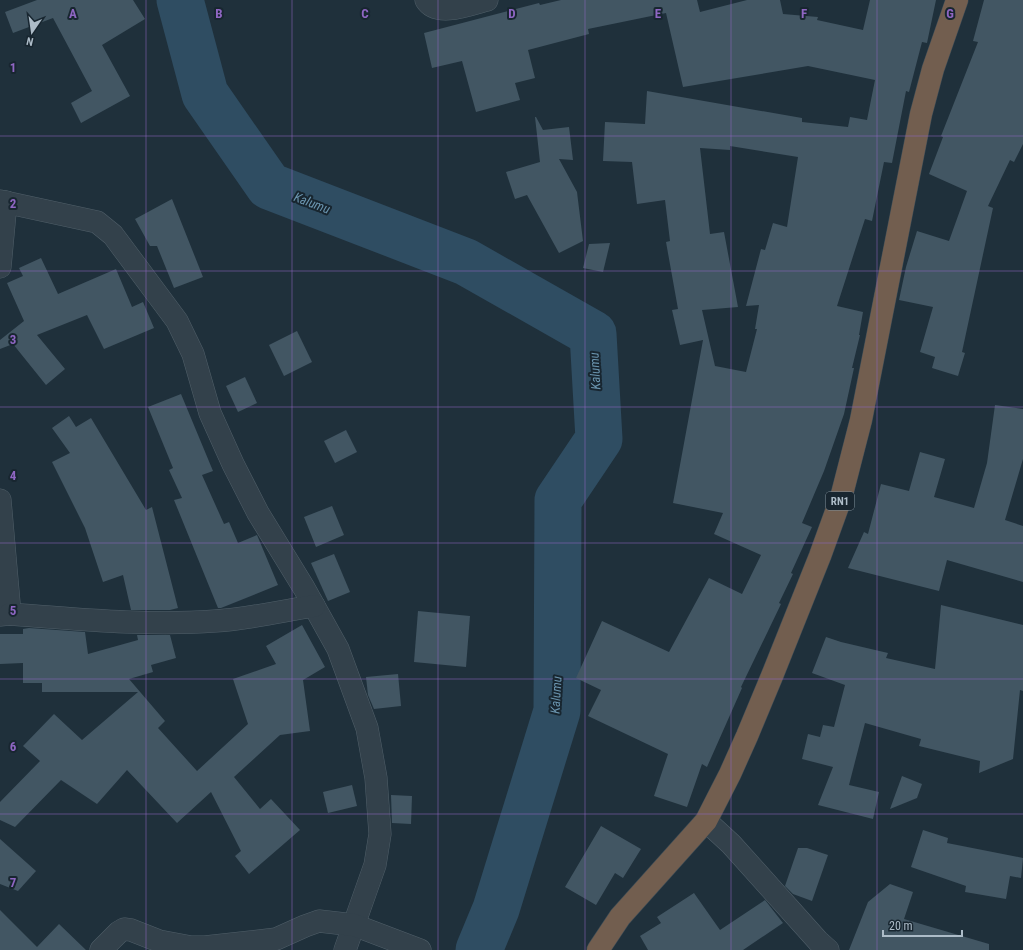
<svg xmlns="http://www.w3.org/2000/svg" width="1023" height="950" viewBox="0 0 1023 950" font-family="'Roboto Condensed',sans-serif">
<rect width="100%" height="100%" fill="#1f303b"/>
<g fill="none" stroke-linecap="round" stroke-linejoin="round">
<polyline stroke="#2f4d62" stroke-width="47" points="180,0 205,94 269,186 466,262 593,334 599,439 558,500 557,711 496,909 479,950"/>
</g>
<g fill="#425663" fill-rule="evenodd">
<polygon points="37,0 133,0 145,19 102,45 130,96 81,123 71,103 92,91 53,18 13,33 5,12"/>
<path d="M561,0H697L700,12L747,0H780L783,14L818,17L817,20L863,30L870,0H936L927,43L922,42L909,92L906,91L892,163L884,162L872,221L865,219L837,306L863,312L859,335H860L852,368H854L844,414L824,471L802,523L812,527L791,573L793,574L779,603L781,604L741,687L742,688L707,767L702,764L687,807L654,796L668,754L588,716L601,690L576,678L602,621L669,652L709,578L742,594L761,555L714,534L723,513L673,503L703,340L680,345L672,310L678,309L666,242L670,241L665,200L637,204L632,162L603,161L605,122L645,124L647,91L802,118V122L848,127L850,117L867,120L875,80L808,66L683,87L666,13L588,29L589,34L528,50L535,78L515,83L520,100L476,112L462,61L432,68L424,33L539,3L540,5ZM730,146L798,157L787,227L773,223L765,250L761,249L746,306L759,305L755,329H757L746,372L715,366L702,310L738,307L724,232L710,234L700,148L730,150Z"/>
<polygon points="984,0 1023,0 1023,144 1014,162 1010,160 988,206 993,208 962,352 965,353 958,376 932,368 935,357 920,352 933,307 899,300 906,267 917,231 949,241 967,191 929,174 943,137 941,136 978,42 973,41"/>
<polygon points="535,117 536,117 543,130 569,127 573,160 559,159 577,192 583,241 559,253 527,195 515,199 506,172 540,162"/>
<polygon points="172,199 203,277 174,288 157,246 150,246 135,219"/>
<polygon points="610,243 603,272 583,268 589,244"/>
<polygon points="41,258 58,294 116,269 132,307 143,302 154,328 104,349 87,315 37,335 65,369 46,385 13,344 0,349 0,340 24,321 7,283 23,276 19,268"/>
<polygon points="297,331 312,362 284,376 269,345"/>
<polygon points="245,377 257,403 238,412 226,386"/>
<polygon points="181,394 213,471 202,475 224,524 229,522 238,543 257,535 278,585 221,608 218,608 174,500 182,498 169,470 173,468 148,407"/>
<polygon points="995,405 1023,409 1023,459 1005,520 1023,526 1023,582 947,560 939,591 848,568 864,532 868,534 881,484 909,491 920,452 945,459 934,497 974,508 987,463"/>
<polygon points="69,416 76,427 91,418 146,510 152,507 178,608 170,610 131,610 123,575 103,582 85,528 52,462 70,453 52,428"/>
<polygon points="346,430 357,452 335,463 324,441"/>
<polygon points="332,506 344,535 316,547 304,517"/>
<polygon points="334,554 350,592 328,601 311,563"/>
<polygon points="941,605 1023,625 1023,691 1020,690 1013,759 979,773 980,761 919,746 921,739 865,723 849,785 879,792 873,819 818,805 833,767 802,759 808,734 820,737 823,725 834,727 845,685 812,673 826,637 841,642 888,653 886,658 935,669"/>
<polygon points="418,611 470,616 466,667 414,662"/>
<polygon points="302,625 325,667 303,680 310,731 280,735 234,777 260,809 271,799 300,830 249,874 235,856 241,851 211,792 177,823 127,770 97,804 61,780 15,827 0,820 0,802 40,761 23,746 54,714 82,740 138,692 42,692 42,683 23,683 23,663 0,664 0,634 23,634 23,629 29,628 85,632 88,654 138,640 137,635 170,635 176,658 151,665 153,672 129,679 165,721 158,728 197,771 248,724 233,679 276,664 266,646"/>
<polygon points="398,674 401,706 374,709 368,695 366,677"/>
<polygon points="902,776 922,784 917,798 890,809"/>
<polygon points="352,785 357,806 328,813 323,792"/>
<polygon points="391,795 412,796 411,824 392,823"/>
<polygon points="601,826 641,849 623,878 615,873 596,905 565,887"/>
<polygon points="923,830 948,838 947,843 1023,858 1021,878 1010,876 1006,899 965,892 966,886 911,867"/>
<polygon points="0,839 36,871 18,891 0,884"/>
<polygon points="798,848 807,848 828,855 812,901 793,894 785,886"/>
<polygon points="890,884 913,892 904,919 989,944 989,950 849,950 868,902"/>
<polygon points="694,893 720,930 765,900 783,923 743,950 648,950 640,936 661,923 657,917"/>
<polygon points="0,910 37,947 59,924 86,950 0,950"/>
</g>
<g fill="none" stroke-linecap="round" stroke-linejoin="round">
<g stroke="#505f69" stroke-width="23">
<g id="minor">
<path d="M426,0C437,18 471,4 487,0"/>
<polyline points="0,201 97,222 113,235 177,321 193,354 210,413 233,464 258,513 304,588 338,649 367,728 376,778 380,834 375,865 345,950"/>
<polyline points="0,267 6,202"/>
<polyline points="0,500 10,614 0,615"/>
<path d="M10,614C78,619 147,626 215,621C248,619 282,611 314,606"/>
<polyline points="706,821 731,844 818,941 828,950"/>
<polyline points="101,950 119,932 124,929 131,930 159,941 191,947 205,947 276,939 305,926 319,921 354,925 420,950"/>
</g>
</g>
<g stroke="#3d4c56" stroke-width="23">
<polyline id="highway" points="598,950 620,917 706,821 730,774 747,736 772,676 820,556 841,498 861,420 921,114 933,69 957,0"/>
</g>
<use href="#minor" stroke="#33414b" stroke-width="22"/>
<use href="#highway" stroke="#725e4f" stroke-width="22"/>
</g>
<path fill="none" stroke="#8f66c3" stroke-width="1" stroke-opacity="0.55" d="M146,0V950M292,0V950M438,0V950M585,0V950M731,0V950M877,0V950M0,136H1023M0,271H1023M0,407H1023M0,543H1023M0,679H1023M0,814H1023"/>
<g text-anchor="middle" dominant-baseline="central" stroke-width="4" stroke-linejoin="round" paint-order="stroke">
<rect fill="#182630" stroke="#808f9a" stroke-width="1" x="826" y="492" width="28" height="18" rx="3"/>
<g font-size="11" font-weight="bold" fill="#adbcc8">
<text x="840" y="501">RN1</text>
</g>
<g font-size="13" font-style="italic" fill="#6a94ae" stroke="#182630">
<text transform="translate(312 203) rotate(21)">Kalumu</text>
<text transform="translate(595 371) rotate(-93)">Kalumu</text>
<text transform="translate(556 695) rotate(-87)">Kalumu</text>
</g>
</g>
<g font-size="13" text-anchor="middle" font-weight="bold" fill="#8f66c3" stroke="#182630" stroke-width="4" stroke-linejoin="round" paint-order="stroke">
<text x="73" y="18">A</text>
<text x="219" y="18">B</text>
<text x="365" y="18">C</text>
<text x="512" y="18">D</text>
<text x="658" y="18">E</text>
<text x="804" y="18">F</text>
<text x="950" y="18">G</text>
<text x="13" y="72">1</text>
<text x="13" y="208">2</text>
<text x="13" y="344">3</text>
<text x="13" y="480">4</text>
<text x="13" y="615">5</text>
<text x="13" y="751">6</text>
<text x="13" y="887">7</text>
</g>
<g transform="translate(32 32) rotate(193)" stroke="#182630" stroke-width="3" paint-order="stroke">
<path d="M0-3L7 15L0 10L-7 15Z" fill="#adbcc8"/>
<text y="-6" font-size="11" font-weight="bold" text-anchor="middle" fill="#adbcc8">N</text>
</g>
<path d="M883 930v6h79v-6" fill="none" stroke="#adbcc8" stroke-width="2"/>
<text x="889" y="930" font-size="12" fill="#adbcc8" stroke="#182630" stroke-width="3" paint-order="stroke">20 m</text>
</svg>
